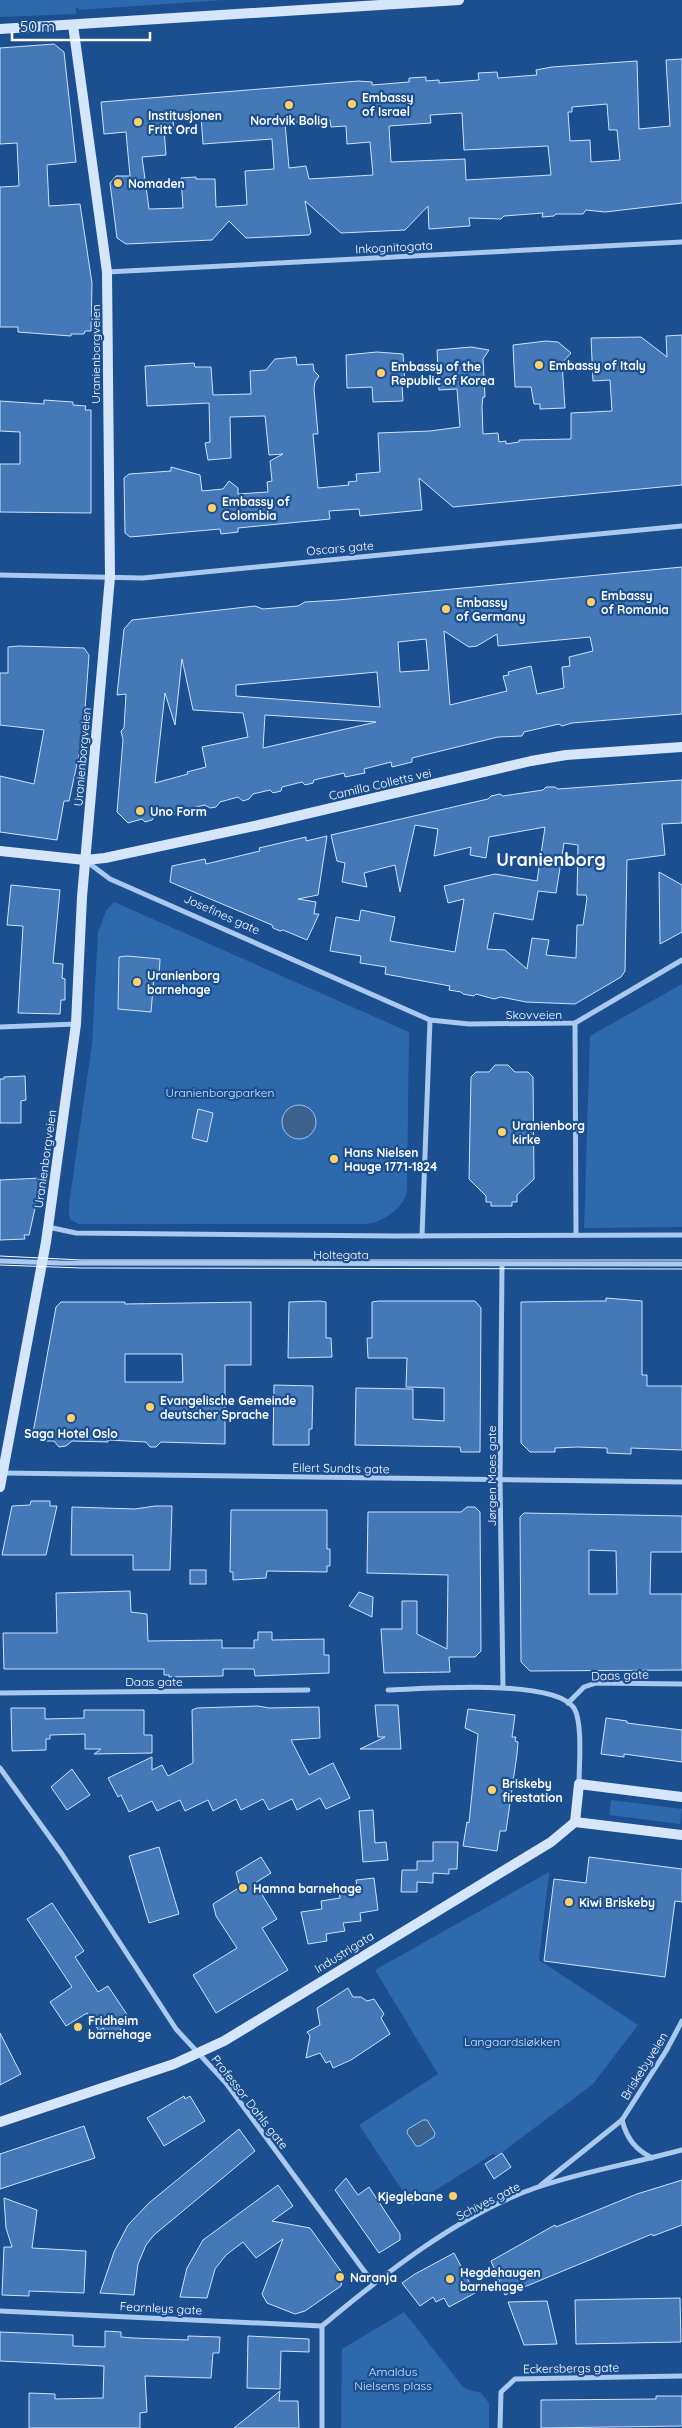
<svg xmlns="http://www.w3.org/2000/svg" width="682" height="2428" viewBox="0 0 682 2428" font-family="Quicksand,sans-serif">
<rect width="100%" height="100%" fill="#1b4f8f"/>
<g fill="#2e69ad">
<polygon points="0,0 223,0 79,10 79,8 76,8 76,14 0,17"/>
<path d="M114,902L409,1032L407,1191C404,1207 385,1221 368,1224H79L71,1220L69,1215V1204L92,1044L98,932L106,911Z"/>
<polygon points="682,984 682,1227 584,1228 590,1036"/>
<polygon points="611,1800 682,1809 680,1824 609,1815"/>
<polygon points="549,1872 539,1960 638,2025 593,2084 497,2156 493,2154 412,2205 359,2125 438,2074 375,1970"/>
<polygon points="404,2312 463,2387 472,2391 480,2392 489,2403 489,2428 341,2428 342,2349"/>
</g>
<g fill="#3c6290" stroke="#9cc4f0">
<circle cx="299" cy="1122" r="17"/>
<polygon points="423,2120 427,2120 435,2133 434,2137 420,2146 416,2146 407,2133 408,2129"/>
</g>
<g fill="#4478b7" stroke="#cfe3fa" fill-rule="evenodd">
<polygon points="54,44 64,52 76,162 47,165 49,206 80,204 92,283 91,331 85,331 84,334 71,334 71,336 18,332 18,327 0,327 0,187 19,186 17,143 0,144 0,48"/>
<path d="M682,59V203L605,212L586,210L583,214H556L554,216L542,217L543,213L504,216L501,219L469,218L470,226L429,229L428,206L405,230L341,233L305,201L311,233L309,235L246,238L229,221L212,240L126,244L117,238L110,183L116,176H130L126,132L104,134L101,102L358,81L372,82V85L409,82V78L426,77V81L439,80V83L479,80L478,73L497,72L498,78L537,75L536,70L552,67L637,61L639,129L670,126L666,60ZM607,104L609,130H617L620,160L591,162L590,140L570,141L568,112H572V107ZM462,113L464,150L548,146L551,175L466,180L465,159L391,162L389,126L431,123L430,115ZM201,116L203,144L272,139L274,169L245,171L247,205L216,207L215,179H196V177L181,178L183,208L149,209L142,157L166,155L164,129H174L173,120ZM330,120L331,127L346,126L347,144L370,142L373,175L309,179L306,166L289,168L285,123Z"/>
<polygon points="682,335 682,485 453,507 419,478 422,510 360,516 359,509 329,511 330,519 238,528 238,532 221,534 220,529 130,537 125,533 124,478 129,474 171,471 171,467 200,475 202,491 223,489 229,481 238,488 238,494 268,492 267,482 272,481 270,461 283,454 269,455 265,416 230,417 231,458 208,460 205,443 210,442 209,403 147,406 145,366 194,363 195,367 211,367 213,395 251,394 250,371 266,370 275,359 296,357 297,365 313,364 314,371 319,376 315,382 314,389 318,434 313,434 318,488 349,485 348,482 357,481 356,474 380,472 378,433 430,431 460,427 457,389 439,390 437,350 471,347 489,350 483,359 485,397 483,397 482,406 483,434 498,433 499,442 506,441 506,444 519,442 519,440 571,439 571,413 612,411 610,380 593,381 591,338 641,337 667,357 666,336"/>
<polygon points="546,341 558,342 571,353 562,363 565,408 540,409 540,404 534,404 531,387 515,387 513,345"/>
<polygon points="377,352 403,354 405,385 402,385 403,401 373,402 372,387 347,388 346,355"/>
<polygon points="44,400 73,402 73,405 86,406 85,410 91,410 91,513 0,512 0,464 20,464 20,432 0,431 0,401 44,404"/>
<path d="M682,567V714L572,723L562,726L559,724L524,732L522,736L498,737L412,758V762L392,767L391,762L364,769L365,773L345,777L344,773L314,780L313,783L305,785L302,782L282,787L281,791L273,793L270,790L253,794L249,799L243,801L238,797L220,802L216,807L210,808L205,805L176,812L174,815L167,817L158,811L152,820L145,822L142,819L128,823L117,812L123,740L121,731L124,728L126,694L117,695L124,629L132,620L255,606L263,609L298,606L305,602L338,600ZM444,631L469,647L477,646L497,634L498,646L590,637L593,651L569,657L570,666L562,667L564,688L537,694L531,666L508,672L509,675L503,676L507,691L450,705ZM426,639L429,670L400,672L398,642ZM182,659L193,710L243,713L248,737L202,747L206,767L187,772L188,774L155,783L165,693L175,725ZM377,672L380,707L236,696V685ZM265,715L376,722L263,748Z"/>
<polygon points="19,646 84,648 89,655 82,751 80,750 69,801 64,801 57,840 0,832 0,776 34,784 44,730 0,725 0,673 8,673 8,647"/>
<path d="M682,780V823L662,824L665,855L627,860L625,971L621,977L575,1004L526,1002L501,997L494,999L476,994L474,996L463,994L461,992L449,990L450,986L385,974L386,967L360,963L361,956L330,951L336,917L359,921L361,910L395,917L390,941L455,952L464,899L448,903L444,886L495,874L537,881L545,827L489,837L486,858L470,855L471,847L434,856L438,829L415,825L400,892L395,865L364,873L367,887L342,882L345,863L337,861L331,835L488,799L491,796L500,794L503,796L543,790L546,787H555L558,789ZM564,843L578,845L577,895H586L587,898L583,925H577L576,958L546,955L549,940L532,938L527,969L505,950L487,949L494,913L533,920L538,891L556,893Z"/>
<polygon points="327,836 318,895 298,899 316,902 314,914 319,914 307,940 283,930 280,931 273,928 272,925 170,882 172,866 205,859 206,864 260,851 259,848 306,837 306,841"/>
<polygon points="659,872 682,885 682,932 660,944"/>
<polygon points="11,885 60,890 53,963 63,964 62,978 65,979 65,1000 61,1000 60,1014 18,1013 23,926 7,925"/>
<polygon points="127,956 160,959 159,977 154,976 151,1012 118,1009 119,957"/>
<polygon points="495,1065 508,1065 515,1072 528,1072 533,1077 534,1179 517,1195 517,1202 512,1202 512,1206 491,1206 491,1202 486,1202 486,1196 469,1179 471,1077 476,1072 489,1072"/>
<polygon points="25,1076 26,1100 21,1101 21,1123 0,1123 0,1079 4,1079 4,1077"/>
<polygon points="198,1109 213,1113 207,1142 192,1138"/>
<polygon points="41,1178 40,1195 38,1195 29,1235 24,1235 25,1239 0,1240 0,1180"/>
<polygon points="606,1298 642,1301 642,1375 647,1375 647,1386 682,1386 682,1450 631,1448 631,1454 607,1453 607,1448 577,1447 555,1448 555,1452 530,1452 521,1443 521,1302 595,1301 606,1301"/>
<polygon points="320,1301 326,1302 326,1338 331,1338 332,1357 288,1358 289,1302"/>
<polygon points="379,1301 475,1301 481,1308 480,1452 461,1452 460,1447 355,1445 356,1388 413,1389 413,1419 444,1421 444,1388 406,1387 407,1358 368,1358 367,1338 372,1338 372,1302"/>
<path d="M61,1302H125V1304L251,1302V1365H225V1444L161,1442L156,1447H150L146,1442L108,1440V1442L72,1441L66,1446L59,1447L54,1441H39L33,1433L56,1307ZM125,1354H182L183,1382H125Z"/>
<polygon points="274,1385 313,1386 312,1429 309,1429 309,1445 273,1445"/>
<polygon points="31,1501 50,1501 50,1506 57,1506 46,1555 2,1555 12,1506 30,1505"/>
<polygon points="155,1506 172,1506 170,1570 133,1570 133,1555 71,1555 72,1507 135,1509"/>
<polygon points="467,1507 475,1507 480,1512 481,1651 475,1657 449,1657 450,1672 384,1673 381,1629 402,1629 402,1601 417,1601 417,1634 447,1649 448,1575 367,1573 368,1512 461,1512"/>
<polygon points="231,1510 327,1510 327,1549 330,1549 330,1566 327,1566 327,1572 267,1571 266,1578 233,1580 233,1572 230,1572"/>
<path d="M524,1513L682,1516V1552H651L650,1594H682V1670L530,1671L521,1662L520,1517ZM589,1550L616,1551L617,1594H589Z"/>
<rect x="190" y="1570" width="16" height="14"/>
<polygon points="130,1591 131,1612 147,1614 148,1641 222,1640 222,1648 254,1648 254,1640 258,1640 258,1632 272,1632 272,1640 324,1639 324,1655 329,1655 329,1673 255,1676 254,1669 223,1669 223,1676 169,1677 169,1675 164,1675 164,1669 4,1669 3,1633 57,1633 56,1593"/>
<polygon points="359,1592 373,1597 372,1617 349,1606"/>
<polygon points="375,1705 398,1705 401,1749 360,1749 385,1737 378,1737"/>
<polygon points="258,1706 269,1708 319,1707 320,1738 291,1740 309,1775 333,1763 350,1798 326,1809 320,1798 297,1810 292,1799 269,1810 263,1799 241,1810 236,1799 213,1811 208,1800 185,1811 180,1800 157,1811 152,1801 129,1812 121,1795 118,1797 108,1778 152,1757 152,1770 162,1765 168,1776 193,1763 192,1710 197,1708"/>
<polygon points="11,1708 45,1708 45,1719 84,1718 84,1710 144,1710 144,1735 152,1735 152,1753 94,1754 101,1749 85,1749 85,1734 50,1735 50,1739 46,1739 46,1750 12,1751"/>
<polygon points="468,1709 515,1715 512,1737 516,1737 515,1741 518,1742 517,1754 506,1831 500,1831 497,1851 463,1846 467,1822 469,1823 478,1734 465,1728"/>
<polygon points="606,1718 627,1721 627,1723 682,1730 682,1762 624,1754 624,1757 601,1754"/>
<polygon points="72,1769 90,1795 67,1810 51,1787"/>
<polygon points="373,1810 375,1843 386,1842 388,1860 363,1862 359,1811"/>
<polygon points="433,1842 458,1842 457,1869 449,1869 449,1874 433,1873 433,1883 417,1882 417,1892 401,1892 402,1870 417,1870 417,1861 433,1861"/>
<polygon points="159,1847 179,1914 149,1923 129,1856"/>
<polygon points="261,1857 271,1873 255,1883 277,1919 262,1928 288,1970 216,2013 193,1975 237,1948 216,1916 213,1904 240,1887 236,1872"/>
<polygon points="589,1857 682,1869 682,1902 675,1901 665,1977 544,1961 554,1879 586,1883"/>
<polygon points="374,1878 378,1910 360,1913 361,1921 343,1923 345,1931 326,1934 327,1941 308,1944 301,1912 322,1909 321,1901 340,1898 339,1891 357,1888 356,1880"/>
<polygon points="52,1903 84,1951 75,1957 98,1992 108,1986 132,2022 109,2037 103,2028 99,2031 87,2013 66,2026 50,2002 72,1987 27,1919"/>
<polygon points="348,1988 353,1997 361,1997 367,2001 374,1999 384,2014 381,2018 390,2034 351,2060 333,2068 330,2061 326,2063 320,2053 306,2058 310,2036 307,2032 320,2025 317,2008"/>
<polygon points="0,2033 21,2074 0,2085"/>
<polygon points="184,2096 185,2099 190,2096 205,2121 164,2146 147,2118"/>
<polygon points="84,2126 95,2158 0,2189 0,2154"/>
<polygon points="239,2129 255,2151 154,2235 146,2245 138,2264 134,2295 100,2293 114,2252 128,2225 149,2203"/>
<polygon points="502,2153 511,2167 494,2179 485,2164"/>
<polygon points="346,2178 358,2195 369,2187 400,2234 400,2240 379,2253 335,2190"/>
<polygon points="682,2180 682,2225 653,2236 652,2234 505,2295 491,2261 555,2225 556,2227 637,2194"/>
<polygon points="278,2185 293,2206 272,2221 310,2228 343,2274 341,2286 305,2311 295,2314 267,2303 262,2294 283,2239 256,2258 243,2242 226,2255 215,2269 207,2298 180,2297 187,2268 203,2240"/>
<polygon points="4,2198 37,2210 32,2248 86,2251 84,2293 29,2291 29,2296 2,2295 4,2247 12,2247 6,2228"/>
<polygon points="454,2253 475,2293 449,2307 444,2298 436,2302 433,2297 420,2306 402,2283 415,2274"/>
<polygon points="680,2298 681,2342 576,2344 575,2300"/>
<polygon points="547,2301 557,2344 524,2345 508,2302"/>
<polygon points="105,2331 121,2332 121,2337 133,2338 188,2340 188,2336 220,2337 219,2353 213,2353 211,2378 145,2376 147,2412 140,2413 140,2428 29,2428 29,2393 55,2394 55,2399 103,2398 104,2366 0,2361 0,2332 73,2335 73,2346 105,2347"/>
<polygon points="248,2336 309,2339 309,2352 281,2351 280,2389 247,2388"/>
<polygon points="280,2391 279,2401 298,2401 299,2428 234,2428"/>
<polygon points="656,2396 682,2396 682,2426 541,2428 541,2400 656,2399"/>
</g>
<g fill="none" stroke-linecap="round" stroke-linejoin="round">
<g stroke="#a9c9ee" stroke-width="5">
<polyline points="107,272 682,242"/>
<polyline points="0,575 143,578 682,526"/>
<polyline points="86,861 110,879 430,1020 469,1024 575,1023 682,960"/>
<polyline points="575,1023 576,1235"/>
<polyline points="0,1027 76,1024"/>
<polyline points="48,1227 76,1233 396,1236 682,1235"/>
<polyline points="422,1236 430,1020"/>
<polyline points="0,1261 59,1263 682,1264"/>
<polyline points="502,1265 500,1481 503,1687"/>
<polyline points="3,1473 682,1482"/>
<path d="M388,1690C423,1689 553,1678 574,1708C583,1723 579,1766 579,1784"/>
<polyline points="0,1693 308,1690"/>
<polyline points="568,1703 584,1687 596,1683 682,1684"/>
<polyline points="0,1768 62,1854 176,2029 226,2083 373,2283"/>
<path d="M622,2120C627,2139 635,2149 652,2158"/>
<polyline points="541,2185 622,2120 666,2051 682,2021"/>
<polyline points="0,2311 322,2326"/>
<path d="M322,2428V2326C384,2274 461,2213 538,2187C585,2171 635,2163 682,2150"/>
<polyline points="500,2428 501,2392 515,2379 682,2376"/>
</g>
<g stroke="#d6e6fa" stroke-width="10">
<polyline points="0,29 459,0"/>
<polyline points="0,851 85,860 105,858 259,825 531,761 566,755 682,747"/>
<polyline points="0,1487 46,1242 76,1024 82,897 110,577 107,272 73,25"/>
<polyline points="575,1822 682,1835"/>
<polyline points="0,2122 174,2064 224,2041 551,1842 575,1822 579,1784 682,1797"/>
</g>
<g stroke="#fff" stroke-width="1">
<polyline points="0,1256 81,1260 682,1260"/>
<polyline points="0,1265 81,1268 682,1269"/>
</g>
</g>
<g fill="#ffd166" stroke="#1b4f8f" stroke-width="2">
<circle cx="352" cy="104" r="5"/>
<circle cx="289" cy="105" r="5"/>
<circle cx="138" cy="122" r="5"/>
<circle cx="118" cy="183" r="5"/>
<circle cx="539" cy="365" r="5"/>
<circle cx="381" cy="373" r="5"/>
<circle cx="212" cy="508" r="5"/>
<circle cx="591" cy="602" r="5"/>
<circle cx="446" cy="609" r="5"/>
<circle cx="140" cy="811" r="5"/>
<circle cx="137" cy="982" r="5"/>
<circle cx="502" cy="1132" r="5"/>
<circle cx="334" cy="1159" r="5"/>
<circle cx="150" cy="1407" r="5"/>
<circle cx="71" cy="1418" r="5"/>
<circle cx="492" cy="1790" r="5"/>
<circle cx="243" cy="1888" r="5"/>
<circle cx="569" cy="1902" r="5"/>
<circle cx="78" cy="2027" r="5"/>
<circle cx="453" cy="2196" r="5"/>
<circle cx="340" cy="2277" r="5"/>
<circle cx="450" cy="2279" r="5"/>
</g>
<g text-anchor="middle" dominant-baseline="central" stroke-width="4.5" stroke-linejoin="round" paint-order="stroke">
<g font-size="12" font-weight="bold" fill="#fff" stroke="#1b4f8f" text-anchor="start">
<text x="362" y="97">Embassy<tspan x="362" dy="14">of Israel</tspan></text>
<text x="148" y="115">Institusjonen<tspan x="148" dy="14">Fritt Ord</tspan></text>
<text x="289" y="120" text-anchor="middle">Nordvik Bolig</text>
<text x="128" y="183">Nomaden</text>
<text x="549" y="365">Embassy of Italy</text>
<text x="391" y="366">Embassy of the<tspan x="391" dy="14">Republic of Korea</tspan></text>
<text x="222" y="501">Embassy of<tspan x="222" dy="14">Colombia</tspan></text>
<text x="601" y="595">Embassy<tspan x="601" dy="14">of Romania</tspan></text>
<text x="456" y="602">Embassy<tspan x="456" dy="14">of Germany</tspan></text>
<text x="150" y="811">Uno Form</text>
<text x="147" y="975">Uranienborg<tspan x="147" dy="14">barnehage</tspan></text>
<text x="512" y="1125">Uranienborg<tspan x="512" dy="14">kirke</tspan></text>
<text x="344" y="1152">Hans Nielsen<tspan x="344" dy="14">Hauge 1771-1824</tspan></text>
<text x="160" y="1400">Evangelische Gemeinde<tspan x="160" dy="14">deutscher Sprache</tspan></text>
<text x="71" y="1433" text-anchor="middle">Saga Hotel Oslo</text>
<text x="502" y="1783">Briskeby<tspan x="502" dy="14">firestation</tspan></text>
<text x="253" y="1888">Hamna barnehage</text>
<text x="579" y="1902">Kiwi Briskeby</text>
<text x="88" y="2020">Fridheim<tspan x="88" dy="14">barnehage</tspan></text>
<text x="443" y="2196" text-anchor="end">Kjeglebane</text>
<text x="460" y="2272">Hegdehaugen<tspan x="460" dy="14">barnehage</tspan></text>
<text x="350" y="2277">Naranja</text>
</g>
<g font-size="12" fill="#fff" stroke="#1b4f8f">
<text transform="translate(394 247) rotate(-3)">Inkognitogata</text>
<text transform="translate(95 354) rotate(-90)">Uranienborgveien</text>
<text transform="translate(340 548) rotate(-5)">Oscars gate</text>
<text transform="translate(82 757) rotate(-85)">Uranienborgveien</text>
<text transform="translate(380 784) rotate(-13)">Camilla Colletts vei</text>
<text transform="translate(222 914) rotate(24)">Josefines gate</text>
<text x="534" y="1014">Skovveien</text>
<text transform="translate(45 1159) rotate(-82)">Uranienborgveien</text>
<text x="341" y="1254">Holtegata</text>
<text transform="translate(341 1468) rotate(1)">Eilert Sundts gate</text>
<text transform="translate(491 1476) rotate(-90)">Jørgen Moes gate</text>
<text transform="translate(620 1675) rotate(-2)">Daas gate</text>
<text x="154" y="1681">Daas gate</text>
<text transform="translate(344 1952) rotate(-32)">Industrigata</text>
<text transform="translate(644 2066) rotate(-58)">Briskebyveien</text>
<text transform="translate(250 2102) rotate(52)">Professor Dahls gate</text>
<text transform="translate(488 2201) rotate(-27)">Schives gate</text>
<text transform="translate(161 2308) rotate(3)">Fearnleys gate</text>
<text transform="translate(571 2368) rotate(-1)">Eckersbergs gate</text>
</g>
<g font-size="12" fill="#cfe3fa" stroke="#1b4f8f">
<text x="220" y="1092">Uranienborgparken</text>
<text x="512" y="2041">Langaardsløkken</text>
<text x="393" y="2371">Amaldus<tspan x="393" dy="14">Nielsens plass</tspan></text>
</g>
<g font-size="18" font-weight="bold" fill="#fff" stroke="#1b4f8f">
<text x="551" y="859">Uranienborg</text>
</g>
</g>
<path d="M12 32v8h138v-8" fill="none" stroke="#ffffff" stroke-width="2.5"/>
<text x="20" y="32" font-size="15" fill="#ffffff" stroke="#1b4f8f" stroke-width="4" paint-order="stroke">50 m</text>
</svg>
